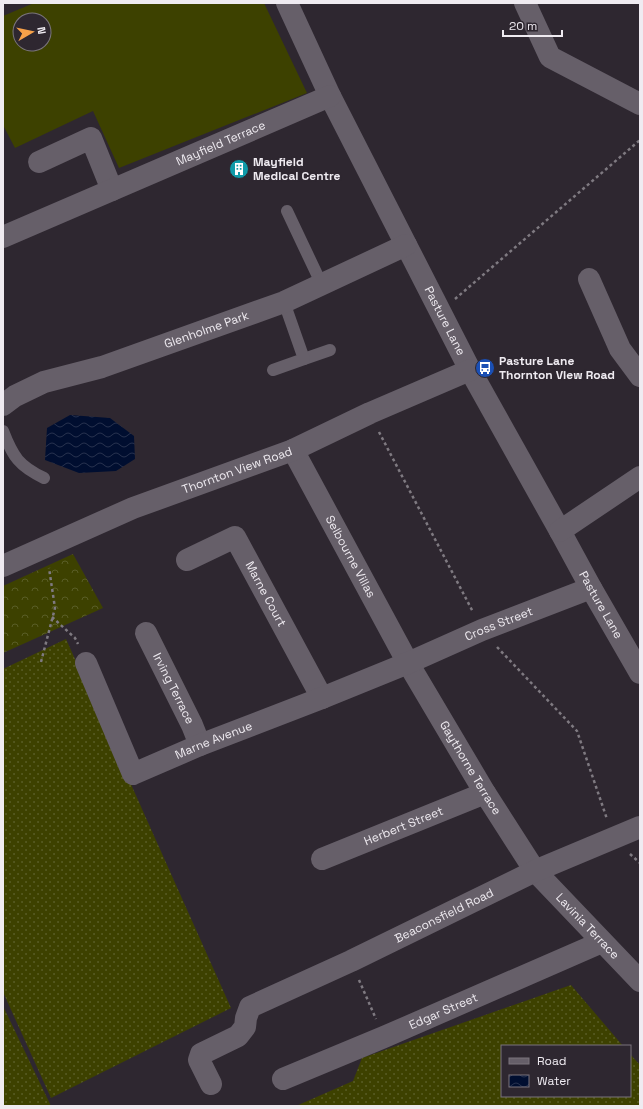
<svg xmlns="http://www.w3.org/2000/svg" width="643" height="1109" viewBox="0 0 643 1109" font-family="'Space Grotesk',sans-serif">
<defs>
<pattern id="grass-dots" width="8" height="8" patternUnits="userSpaceOnUse"><rect width="8" height="8" fill="#3d4100"/><path d="M2 2h.1M6 6h.1" fill="none" stroke="#595d26" stroke-width="1.8" stroke-linecap="round"/></pattern>
<pattern id="forest-crowns" width="20" height="18" patternUnits="userSpaceOnUse"><rect width="20" height="18" fill="#3d4100"/><path d="M2 6a3 3 0 1 1 6 0M12 15a3 3 0 1 1 6 0" fill="none" stroke="#595d26"/></pattern>
<pattern id="water-waves" width="16" height="10" patternUnits="userSpaceOnUse"><rect width="16" height="10" fill="#000e30"/><path d="M0 5q4-4 8 0t8 0" fill="none" stroke="#26314e"/></pattern>
</defs>
<rect width="100%" height="100%" fill="#2e2730"/>
<g fill="url(#grass-dots)">
<polygon points="66,639 231,1008 51,1098 3,992 3,669"/>
<polygon points="571,985 623,1046 502,1046 502,1096 630,1096 630,1054 640,1065 640,1106 296,1106 353,1081 362,1058"/>
<polygon points="3,1006 51,1106 3,1106"/>
</g>
<polygon fill="url(#forest-crowns)" points="73,554 103,608 3,653 3,586"/>
<path fill="#3d4100" fill-rule="evenodd" d="M34,3H264L307,93L119,168L93,111L15,148L3,125V16ZM20,20H44V44H20Z"/>
<polygon fill="url(#water-waves)" points="70,415 110,418 134,436 135,459 116,471 79,473 45,460 47,428"/>
<g fill="none" stroke-linecap="round" stroke-linejoin="round">
<g stroke="#7f7a81" stroke-width="2.5" stroke-dasharray="3 3" stroke-linecap="butt">
<polyline points="455,299 640,140"/>
<polyline points="379,432 473,612"/>
<polyline points="52,617 75,638 78,644"/>
<polyline points="497,647 577,731 607,819"/>
<polyline points="41,662 55,608 49,568"/>
<polyline points="630,854 640,863"/>
<polyline points="359,980 376,1019"/>
</g>
<g stroke="#665f69" stroke-width="12">
<polyline points="287,211 322,285"/>
<polyline points="304,359 330,350"/>
<polyline points="273,370 304,359 284,302"/>
<path d="M3,431C13,457 19,466 44,478"/>
</g>
<g stroke="#665f69" stroke-width="22">
<path id="s1" d="M287,3L330,96L470,370L560,531L591,588L640,673"/>
<polyline points="525,3 550,57 640,104"/>
<polyline points="39,162 91,138 112,190"/>
<path id="s2" d="M3,237L330,96"/>
<polyline points="589,279 620,349 640,376"/>
<path id="s3" d="M3,405L15,396L44,382L102,367L284,302L406,245"/>
<path id="s4" d="M293,450L408,663L485,793L535,871L640,981"/>
<polyline points="560,531 640,477"/>
<path id="s5" d="M187,560L235,537L322,698"/>
<path id="s6" d="M3,566L133,508L293,450L370,413L470,370"/>
<path id="s7" d="M146,633L192,725L200,745"/>
<path id="s8" d="M86,663L133,774L200,745L322,698L408,663L482,630L591,588"/>
<path id="s9" d="M322,859L485,793"/>
<path id="s10" d="M283,1079L384,1037L602,942"/>
<path id="s11" d="M211,1084L199,1060L201,1054L238,1036L245,1027L246,1018L250,1007L351,961L535,871L640,827"/>
</g>
</g>
<defs>
<g id="building-disc" transform="scale(1)"><circle r="9.5" fill="#0f9aa8" stroke="#2e2730"/><path d="M-4-6H4V6H1V3H-1V6H-4ZM-2.5-4.3h1.7v1.8h-1.7ZM.8-4.3h1.7v1.8H.8ZM-2.5-1h1.7V.8h-1.7ZM.8-1h1.7V.8H.8Z" fill="#fff"/></g>
<g id="bus-disc" transform="scale(1)"><circle r="9.5" fill="#1a4fb4" stroke="#2e2730"/><path d="M-5-6H5V4H4V6H2V4H-2V6H-4V4H-5ZM-3.5-4V0h7V-4ZM-3.5 1.2v1.5H-2V1.2ZM2 1.2v1.5H3.5V1.2Z" fill="#fff"/></g>
</defs>
<g fill-rule="evenodd">
<use href="#building-disc" x="239" y="169"/>
<use href="#bus-disc" x="485" y="368"/>
</g>
<g text-anchor="middle" dominant-baseline="central" stroke-width="4" stroke-linejoin="round" paint-order="stroke">
<g font-size="12" fill="#efebf1" stroke="#2e2730">
<text stroke="none"><textPath href="#s2" startOffset="237">Mayfield Terrace</textPath></text>
<text stroke="none"><textPath href="#s1" startOffset="355">Pasture Lane</textPath></text>
<text stroke="none"><textPath href="#s3" startOffset="218">Glenholme Park</textPath></text>
<text stroke="none"><textPath href="#s6" startOffset="253">Thornton View Road</textPath></text>
<text stroke="none"><textPath href="#s4" startOffset="121">Selbourne Villas</textPath></text>
<text stroke="none"><textPath href="#s5" startOffset="118">Marne Court</textPath></text>
<text stroke="none"><textPath href="#s1" startOffset="679">Pasture Lane</textPath></text>
<text stroke="none"><textPath href="#s8" startOffset="516">Cross Street</textPath></text>
<text stroke="none"><textPath href="#s7" startOffset="62">Irving Terrace</textPath></text>
<text stroke="none"><textPath href="#s8" startOffset="208">Marne Avenue</textPath></text>
<text stroke="none"><textPath href="#s4" startOffset="364">Gaythorne Terrace</textPath></text>
<text stroke="none"><textPath href="#s9" startOffset="88">Herbert Street</textPath></text>
<text stroke="none"><textPath href="#s11" startOffset="321">Beaconsfield Road</textPath></text>
<text stroke="none"><textPath href="#s4" startOffset="562">Lavinia Terrace</textPath></text>
<text stroke="none"><textPath href="#s10" startOffset="174">Edgar Street</textPath></text>
</g>
<g font-size="12" font-weight="bold" fill="#efebf1" stroke="#2e2730" text-anchor="start">
<text x="253" y="162">Mayfield<tspan x="253" dy="14">Medical Centre</tspan></text>
<text x="499" y="361">Pasture Lane<tspan x="499" dy="14">Thornton View Road</tspan></text>
</g>
</g>
<rect width="643" height="1109" fill="none" stroke="#efebf1" stroke-width="8"/>
<rect x="501" y="1045" width="130" height="52" fill="#2e2730" stroke="#7b757d"/>
<rect x="509" y="1058" width="20" height="6" fill="#665f69" stroke="#7b757d"/>
<text x="537" y="1065" font-size="12" fill="#efebf1">Road</text>
<rect x="509" y="1075" width="20" height="12" fill="url(#water-waves)" stroke="#7b757d"/>
<text x="537" y="1085" font-size="12" fill="#efebf1">Water</text>
<g transform="translate(32 32) rotate(81)"><circle r="19" fill="#2e2730" stroke="#7b757d"/>
<path d="M0-3L7 15L0 10L-7 15Z" fill="#f7a149"/>
<text y="-6" font-size="11" font-weight="bold" text-anchor="middle" fill="#efebf1">N</text>
</g>
<path d="M503 30v6h59v-6" fill="none" stroke="#efebf1" stroke-width="2"/>
<text x="509" y="30" font-size="12" fill="#efebf1" stroke="#2e2730" stroke-width="3" paint-order="stroke">20 m</text>
</svg>
